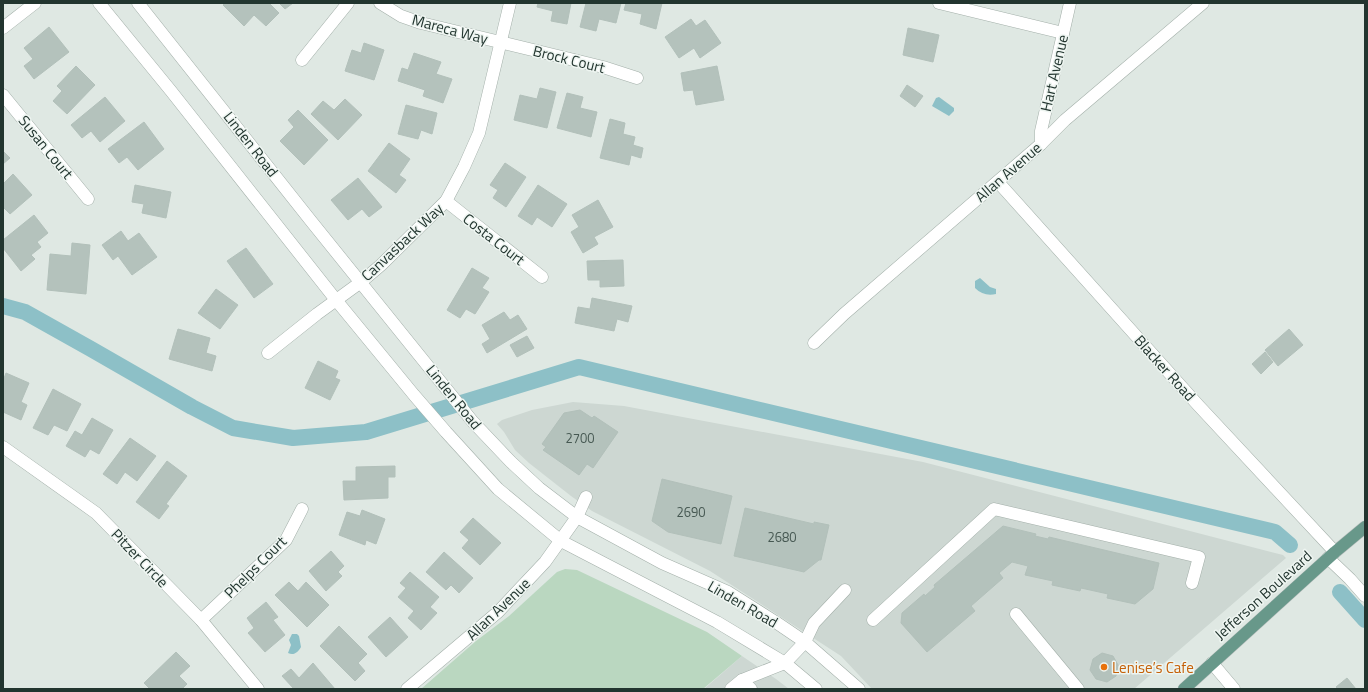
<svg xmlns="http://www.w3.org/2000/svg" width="1368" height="692" viewBox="0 0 1368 692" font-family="'Titillium Web',sans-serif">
<rect width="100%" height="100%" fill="#dfe8e3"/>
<g fill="#cdd7d2">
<polygon points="573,402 624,406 923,462 1283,555 1286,558 1134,689 872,689 841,656 710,571 592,511 571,496 529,463 515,450 504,432 497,424 502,420 532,410"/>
<polygon points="742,656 776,679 789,689 704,689"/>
</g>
<polygon fill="#bad7c0" points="565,569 577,570 707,632 742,656 703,689 421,689 476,641 509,616 557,572"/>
<g fill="#8dc0c7">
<polygon points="939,97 954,108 954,111 949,116 932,106 936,98"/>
<path d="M980,278L990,287L996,289V294C988,296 981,294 975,288V281Z"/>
<path d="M292,634H297L299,636L301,647C298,652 294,656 288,653L291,645L289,640Z"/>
</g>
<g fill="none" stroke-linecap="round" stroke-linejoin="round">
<g stroke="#8dc0c7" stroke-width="16">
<polyline points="3,306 25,312 91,349 192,407 233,428 293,438 366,432 579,367 1275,532 1290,545"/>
<polyline points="1340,592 1365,620"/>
</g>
</g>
<g fill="#b4c2bc" stroke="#b2c0ba">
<polygon points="225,3 269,3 279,13 266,26 254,15 244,26 223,5"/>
<polygon points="279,3 293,3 285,9"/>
<polygon points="538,3 571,3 567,24 551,21 553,11 537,7"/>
<polygon points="586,3 621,3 616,23 599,19 596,31 580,27"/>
<polygon points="626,3 662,3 656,29 640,24 642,14 624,10"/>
<polygon points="691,19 696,26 705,20 721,43 700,58 694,48 679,58 665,37"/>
<polygon points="49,27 69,52 34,79 24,66 33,59 24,48"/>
<polygon points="908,28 939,35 933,62 903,55"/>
<polygon points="364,43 384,50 374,80 345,71 352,50 361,53"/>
<polygon points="414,53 441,62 436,74 452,79 443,103 423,96 425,90 398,81 402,68 408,70"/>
<polygon points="76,66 95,85 67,114 53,101 62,91 57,86"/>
<polygon points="717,66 724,100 696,105 693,90 684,91 681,73"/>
<polygon points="907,85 923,96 915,107 900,96"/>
<polygon points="540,88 556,92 547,128 514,120 520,95 537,99"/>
<polygon points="567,93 583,97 580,108 597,112 591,137 557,128"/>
<polygon points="105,97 125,121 100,142 91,131 82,138 71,125"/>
<polygon points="345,99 362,115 338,140 311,114 323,101 334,110"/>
<polygon points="406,105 437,113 432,134 421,130 418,139 398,134"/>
<polygon points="298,110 328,140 304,165 280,141 294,127 288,120"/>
<polygon points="610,119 625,123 623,134 635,137 633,145 643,148 641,158 631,155 629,165 600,158"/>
<polygon points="144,122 164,149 138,170 127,157 119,163 108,149"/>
<polygon points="389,143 410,159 399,175 406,180 396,193 368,171"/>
<polygon points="3,151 10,158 3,164"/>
<polygon points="505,163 526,177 506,207 493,198 498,190 490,185"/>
<polygon points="13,174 32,195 10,214 3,207 3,184"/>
<polygon points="358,178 382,207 369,217 362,209 348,220 331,200"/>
<polygon points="135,185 171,192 166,218 142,213 144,204 132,202"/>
<polygon points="538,185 567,204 552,227 537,217 532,225 518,216"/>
<polygon points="598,200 613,227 594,237 598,244 583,253 571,232 579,227 572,215"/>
<polygon points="34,215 48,233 37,242 41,247 31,255 35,259 21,271 3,248 3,240"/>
<polygon points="121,231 128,241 139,233 157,257 132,275 118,256 113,260 102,245"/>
<polygon points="72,243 90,245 86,294 47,290 50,254 71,256"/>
<polygon points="246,248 273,284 254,298 227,261"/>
<polygon points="623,260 624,286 600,287 600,280 588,280 587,261"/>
<polygon points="472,268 489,278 482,288 489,292 475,314 466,309 460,318 447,310"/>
<polygon points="216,289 238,305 220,329 198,313"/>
<polygon points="592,298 632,306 628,322 617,319 614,331 575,323 578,307 590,309"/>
<polygon points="504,312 510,320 518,315 527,329 487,353 482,344 490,339 482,325"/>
<polygon points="178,329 210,338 206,353 216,356 212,371 169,359"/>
<polygon points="1289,329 1303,345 1278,366 1265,350"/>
<polygon points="527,336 534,348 517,357 510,345"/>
<polygon points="1265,352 1273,362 1261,374 1252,364"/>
<polygon points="318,361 338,371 335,378 340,380 330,400 305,388"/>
<polygon points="6,373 29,383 21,402 27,405 21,420 3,412 3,381"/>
<polygon points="53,389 81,404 67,431 54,425 48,435 33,428"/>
<polygon points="580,410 592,418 594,416 618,432 593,468 587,464 579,475 543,450 546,447 542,444 564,413"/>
<polygon points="92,418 113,430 99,454 90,449 85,457 66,446 75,431 82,435"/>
<polygon points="130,438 156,456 137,481 125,472 117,484 103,474"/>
<polygon points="167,461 187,476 166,504 169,506 159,519 136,502"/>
<polygon points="395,466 395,477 388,477 388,498 344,500 343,481 356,481 356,467"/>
<polygon points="662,479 732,496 721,544 668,532 652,521"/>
<polygon points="745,508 814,524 814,522 829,525 821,560 819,560 804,572 734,556"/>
<polygon points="362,510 385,519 376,544 366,540 365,545 339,535 347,512 360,516"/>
<polygon points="473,518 501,543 480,565 462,548 469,540 460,532"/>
<polygon points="1003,526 1036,534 1035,536 1048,539 1049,537 1159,563 1153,589 1135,604 1107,598 1108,594 1081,588 1080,591 1052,585 1053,581 1025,575 1028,566 1012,562 999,573 1003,578 971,606 975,611 927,652 901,623 902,613 924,594 925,596 935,587 934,585"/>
<polygon points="331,551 344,566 338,572 342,576 326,591 309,571"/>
<polygon points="444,552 473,578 459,593 451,585 446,590 426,572"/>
<polygon points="410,572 439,597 430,607 437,613 421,630 408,618 414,611 398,597 406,588 400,583"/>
<polygon points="289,582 298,591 306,582 329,605 307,627 275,595"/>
<polygon points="266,602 278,617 273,620 285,635 265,652 248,633 254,628 247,618"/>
<polygon points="390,617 408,637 386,657 368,637"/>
<polygon points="339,626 367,654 358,663 365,671 355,681 320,646"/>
<polygon points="176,652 190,666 179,676 187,684 182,689 150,689 144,683"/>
<polygon points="1102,653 1113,656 1118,665 1116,676 1107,682 1096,679 1090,670 1093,659"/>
<polygon points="313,663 335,689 294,689 282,676 291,669 299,678"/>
<polygon points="1347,678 1356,689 1338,689 1336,687"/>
</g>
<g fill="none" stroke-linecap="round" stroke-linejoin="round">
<g stroke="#a3afa9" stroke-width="13">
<g id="minor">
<polyline points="99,3 171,91 336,300 414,395 446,432 498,489 561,541 717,622 785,663 816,689"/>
<polyline points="138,3 311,221 473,422 511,462 539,488 577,517 662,563 728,592 777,623 805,642 859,689"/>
<polyline points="380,3 401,16 421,23 603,67 637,78"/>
<polyline points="939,3 1063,33"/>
<polyline points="3,28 35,3"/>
<polyline points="302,60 348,3"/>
<polyline points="3,95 88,199"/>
<polyline points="1041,144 1041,131 1070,3"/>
<polyline points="998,182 1198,405 1335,552"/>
<polyline points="446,201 542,277"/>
<polyline points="814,343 844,314 1041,144 1065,120 1203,3"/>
<polyline points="268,353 317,314 361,282 381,265 446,201 464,167 479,133 510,3"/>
<polyline points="3,447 96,513 201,620 258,689"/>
<polyline points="1328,558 1350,579 1365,596"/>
<polyline points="1016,614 1078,689"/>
<polyline points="201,620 286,540 302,509"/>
<polyline points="873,620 994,509 1199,557 1192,583"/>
<polyline points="1212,663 1234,689"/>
<polyline points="742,680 751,689"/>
<polyline points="407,689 498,612 545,562 577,517 586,497"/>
<polyline points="731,689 742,680 785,663 805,642 814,623 845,590"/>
</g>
</g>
<g stroke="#bdc2c1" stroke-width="13">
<polyline id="major" points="1184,689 1335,552 1365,527"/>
</g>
<use href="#minor" stroke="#fff" stroke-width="12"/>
<use href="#major" stroke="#68988a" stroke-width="12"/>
</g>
<circle fill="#e8710a" stroke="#eef5f1" stroke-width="1.5" cx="1104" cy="667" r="4"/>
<g text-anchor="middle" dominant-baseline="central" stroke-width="3" stroke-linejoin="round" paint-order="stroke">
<g font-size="13" fill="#465852">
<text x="580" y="438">2700</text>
<text x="691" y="512">2690</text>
<text x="782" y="537">2680</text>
</g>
<g font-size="15" fill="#22352f" stroke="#eef5f1">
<text transform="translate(450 29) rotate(15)">Mareca Way</text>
<text transform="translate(569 59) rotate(14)">Brock Court</text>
<text transform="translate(1054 73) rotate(-77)">Hart Avenue</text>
<text transform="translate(251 144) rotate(52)">Linden Road</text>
<text transform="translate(46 147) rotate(51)">Susan Court</text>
<text transform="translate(1008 172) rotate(-41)">Allan Avenue</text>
<text transform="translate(494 239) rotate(38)">Costa Court</text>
<text transform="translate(402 242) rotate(-43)">Canvasback Way</text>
<text transform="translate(1165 368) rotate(48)">Blacker Road</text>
<text transform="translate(454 397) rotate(51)">Linden Road</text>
<text transform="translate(140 558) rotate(46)">Pitzer Circle</text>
<text transform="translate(255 567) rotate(-45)">Phelps Court</text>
<text transform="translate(1263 595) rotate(-42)">Jefferson Boulevard</text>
<text transform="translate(743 604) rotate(30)">Linden Road</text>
<text transform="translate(498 609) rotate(-44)">Allan Avenue</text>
</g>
<g font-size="15" fill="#c56008" stroke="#eef5f1" text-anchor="start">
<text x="1112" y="667">Lenise’s Cafe</text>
</g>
</g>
<rect width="1368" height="692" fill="none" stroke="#22352f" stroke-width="8"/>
</svg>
